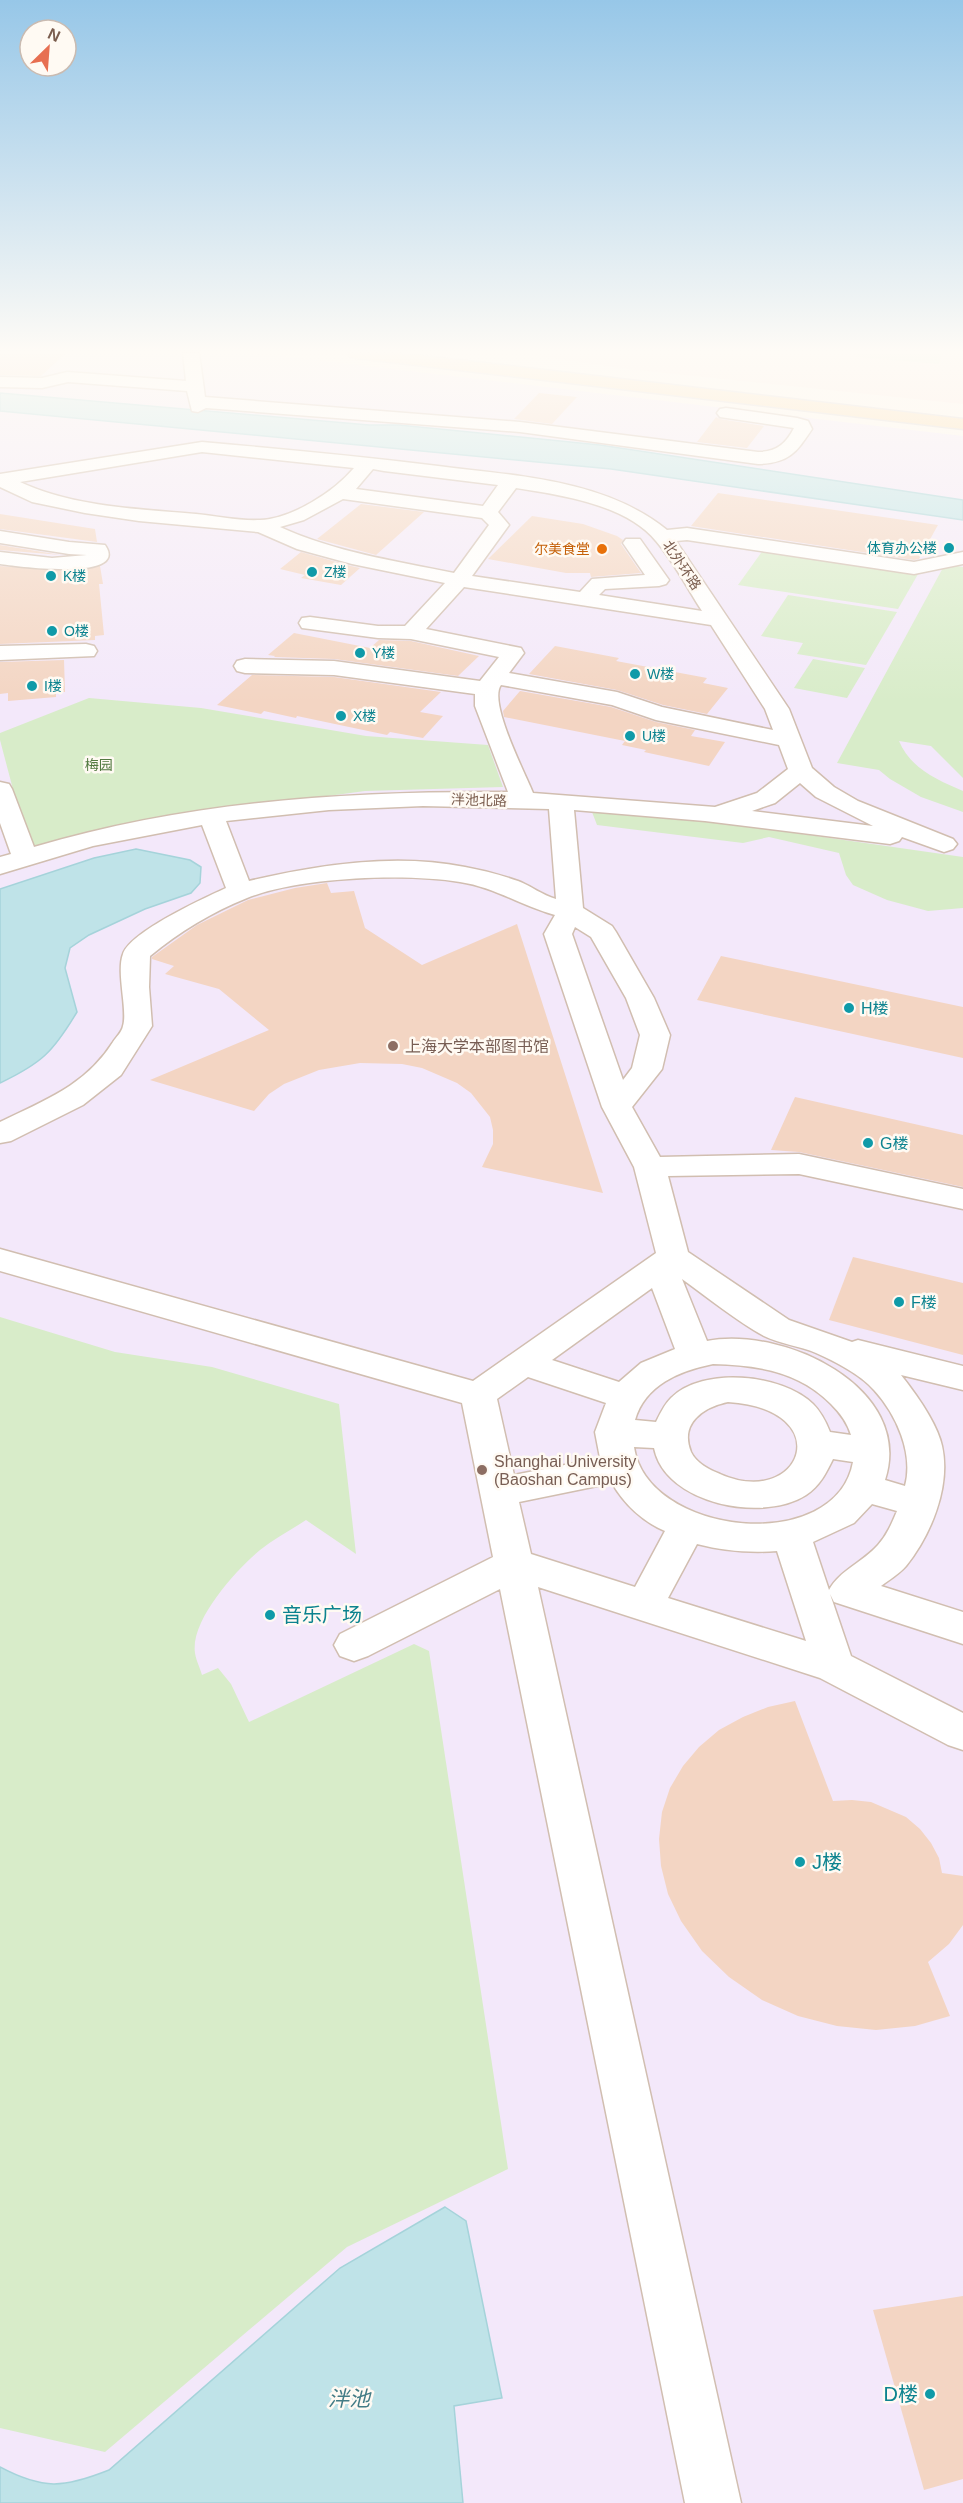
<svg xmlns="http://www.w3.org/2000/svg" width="963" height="2503" viewBox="0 0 963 2503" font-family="Arial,'Noto Sans SC',sans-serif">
<rect width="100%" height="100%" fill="#fdf6ec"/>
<polygon fill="#fde8e0" points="519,353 963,353 963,404 627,369"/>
<polygon fill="#f3e8fa" points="0,353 233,353 290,357 963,436 963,2503 0,2503"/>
<g fill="#d8ecc9">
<polygon points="857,353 942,353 939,364 856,357"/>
<polygon points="766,546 921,569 898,609 738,585"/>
<path d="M945,564L963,567V778L931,746L899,741C910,768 937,780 963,791V812L921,797L890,779L879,770L837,763Z"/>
<polygon points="788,595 897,612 866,665 797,654 803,643 761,636"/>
<polygon points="813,659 865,668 847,698 794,688"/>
<polygon points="89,698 201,708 366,736 488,745 503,787 365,791 164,818 29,850 0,740 0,733"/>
<polygon points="592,812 704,820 963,857 963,908 928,911 887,900 853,885 846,875 839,853 769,837 743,843 597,825"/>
<path d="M0,1317L115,1352L212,1367L339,1404L356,1554L306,1520C291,1530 274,1539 260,1550C237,1569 190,1620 195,1653C196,1660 200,1668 202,1675L218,1668L231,1684L249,1722L414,1644L429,1651L508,2169L347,2247L105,2452L0,2428Z"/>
</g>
<g fill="#bfe3e8" stroke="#a5d3da" stroke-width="1.5">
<polygon points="0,393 369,425 399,425 600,445 963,500 963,520 611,469 0,411"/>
<path d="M136,849L190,860L201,867L200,883L191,893L145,909L89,935L70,948L65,968L77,1012C53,1052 42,1063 0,1083V889L94,858Z"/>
<path d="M445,2207L466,2221L502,2398L454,2406L463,2503H0V2467C43,2490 64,2488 109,2470L340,2268Z"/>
</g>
<g fill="#f3d5c3">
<polygon points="0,353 66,353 41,376 0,375"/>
<polygon points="539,393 577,397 552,424 514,419"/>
<polygon points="716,417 720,419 764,426 747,448 697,442"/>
<polygon points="718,493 938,525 919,559 914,560 691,526"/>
<polygon points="361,504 424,512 376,555 317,539"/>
<polygon points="0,514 95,529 97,542 0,529"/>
<polygon points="532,516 583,524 617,536 623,540 621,544 641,573 591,577 590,573 566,573 488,559"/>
<polygon points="0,545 61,555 0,550"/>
<polygon points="301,552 351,566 360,568 341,585 301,578 305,575 280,569"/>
<polygon points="0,566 67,571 100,566 103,584 99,584 104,635 95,636 95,640 0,644"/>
<polygon points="294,633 370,648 379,640 411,641 479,656 458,676 334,659 274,657 275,656 268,655"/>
<polygon points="555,646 619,658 616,661 707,678 703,683 728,688 707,714 663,705 617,690 529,674"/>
<polygon points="64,660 65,692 56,692 56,697 8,701 8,693 0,694 0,662"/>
<polygon points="252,675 334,677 441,692 420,712 443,716 423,738 390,732 387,735 297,716 296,718 264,711 261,714 217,705"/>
<polygon points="520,691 611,707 656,722 695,730 691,736 725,742 709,766 644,752 646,750 622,745 625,741 504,717 503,711"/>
<polygon points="327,883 331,893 354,891 365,928 422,965 517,924 603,1193 482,1167 493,1144 493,1130 490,1117 471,1093 457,1083 422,1068 402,1064 360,1063 319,1070 284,1084 269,1094 254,1111 150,1080 269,1030 219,989 165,974 174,966 152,959 152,957 197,925 248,900 295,888"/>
<polygon points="721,956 963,1007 963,1058 697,1000"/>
<polygon points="795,1097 963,1135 963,1187 799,1152 771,1150"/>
<polygon points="853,1257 963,1283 963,1355 829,1320"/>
<polygon points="795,1701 833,1801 852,1800 871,1802 906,1817 920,1829 931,1843 939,1858 942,1873 963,1876 963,1925 949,1944 928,1962 950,2016 915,2026 876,2030 837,2026 798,2016 762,2000 729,1977 702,1951 681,1921 668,1894 661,1866 659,1839 662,1812 670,1788 683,1766 699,1747 719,1730 743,1717 768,1707"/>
<polygon points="963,2296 963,2479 924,2490 873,2310"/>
</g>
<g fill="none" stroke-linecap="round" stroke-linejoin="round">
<g stroke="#d1beb0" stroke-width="3">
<g id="minor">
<path d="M183,353H199L205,397L520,422L758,452C776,452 786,444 794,428L720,417L717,413L720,409L726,408L797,418L808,421L812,429C796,453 789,463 758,464L520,432L206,408L198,412L192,411L187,391L68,382L42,388L0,387V377L42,378L67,372L186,381Z"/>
<path d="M202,442C281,449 359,456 438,466C516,476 604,479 667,530L687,528L914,562L963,552V564L914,574L687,540L676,541L789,709L812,768L834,787L858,801L953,839L957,844L953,849L944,852L902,837L899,841L890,844L705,821L574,810L583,908L612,926L616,932L654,998L670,1035L662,1069L632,1107L660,1157L799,1154L963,1189V1209L799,1174L668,1176L688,1252L789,1320L852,1342L858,1340L963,1366V1390L901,1375C916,1394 937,1423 942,1446C951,1486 931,1535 906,1566C899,1574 889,1580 881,1586L963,1612V1644L834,1602L830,1594L851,1656L963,1713V1750L948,1745L820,1678L538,1587L741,2503H685L500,1589L368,1656L354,1661L340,1656L334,1645L340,1634L493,1557L462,1403L0,1271V1249L473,1381L656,1253L634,1167L602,1107L544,934L555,915C522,906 494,887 460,882C405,873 299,877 247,898C212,912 179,932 150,956L149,987L152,1026L121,1075L83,1105L11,1141L0,1143V1122C45,1100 85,1086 113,1042C116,1037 122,1032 123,1026C128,1011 116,972 123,954C130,932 204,898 226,888L202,825L93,846L0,874V857L11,854L0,823V782L9,784L12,789L34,847C189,801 347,791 508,792L475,706V694L334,675L245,673L237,671L234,666L237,661L245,659L334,661L480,681L499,657L411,639L378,638L310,629L302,628L299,623L302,618L310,617L378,626H405L445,583L352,564L297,549L258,532L139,521L85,513L32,502L0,487V474ZM202,452L354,468C335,491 292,519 260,520C239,521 217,516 196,514C138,509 74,507 20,482ZM373,469L384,471L498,485L483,506L356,489ZM516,488C560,495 626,504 656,541C674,562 687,588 702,611L599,595L605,589L659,586L666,584L669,580L640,539H626L623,543L645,575L592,579L580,592L472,576L509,525L498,512ZM343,499L482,518L489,525L454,573C395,561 335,552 280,527L304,520ZM464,587L711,625L765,709L773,730L662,707L617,692L509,673L524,653L521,648L426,629ZM501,685L612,705L656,720L779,745L788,769L757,793L715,807L533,793C525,773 488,702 501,685ZM800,783L816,797L873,826L752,811L775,803ZM423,806L549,809L556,899C542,895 531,886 518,881C501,875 482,870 465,867C394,853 318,865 249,881L226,821L329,810ZM575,927L591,937L626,998L640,1035L632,1068L623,1080L572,934ZM682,1279C707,1297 738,1322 764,1336C780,1344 800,1346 816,1353C836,1362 860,1374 874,1390C896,1414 914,1453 905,1486L885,1480C915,1387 782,1326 707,1341ZM652,1288L675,1349L641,1363L619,1382L552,1360ZM713,1364C756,1365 799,1371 831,1404C840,1413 847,1422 851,1435L830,1432C826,1422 821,1412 813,1404C782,1374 703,1366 671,1398C664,1405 660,1414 656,1422L635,1420C645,1385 679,1371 713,1364ZM528,1377L606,1403L595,1432L600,1458L514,1475L497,1399ZM728,1402C839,1409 802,1510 720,1474C710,1470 696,1463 691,1452C679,1423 704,1407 728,1402ZM634,1447L654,1448C665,1504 763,1523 806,1495C820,1486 826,1473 833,1459L853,1462C836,1556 647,1536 634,1447ZM612,1483C624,1504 643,1522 665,1531L635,1587L531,1554L519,1502ZM872,1504L897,1511C892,1523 887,1535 878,1545C863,1562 840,1570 829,1590L813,1542L854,1523ZM697,1544C724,1551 749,1553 777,1551L806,1641L668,1598Z"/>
<path d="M0,531L69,542L105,545C131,582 13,566 0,564V552L52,558L87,555L69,554L0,543Z"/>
<polygon points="86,644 94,646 97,651 94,656 0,660 0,646"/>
</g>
</g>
<g stroke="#dad1cd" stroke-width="3">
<polygon id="major" points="348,353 398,353 963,419 963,429 356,358 350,357"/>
</g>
<use href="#minor" fill="#fff" fill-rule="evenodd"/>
<use href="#major" fill="#fbd9a5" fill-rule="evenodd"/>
</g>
<linearGradient id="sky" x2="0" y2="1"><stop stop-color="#97c7e8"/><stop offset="0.5" stop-color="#fefbf6"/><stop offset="1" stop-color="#fefbf6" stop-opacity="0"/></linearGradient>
<rect width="963" height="703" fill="url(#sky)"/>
<g fill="#0f9aa8" stroke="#fffaf3" stroke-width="2">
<circle cx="949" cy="548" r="6"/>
<circle cx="312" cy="572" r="6"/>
<circle cx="51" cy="576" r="6"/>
<circle cx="52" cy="631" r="6"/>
<circle cx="360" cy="653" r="6"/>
<circle cx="635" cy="674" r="6"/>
<circle cx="32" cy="686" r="6"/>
<circle cx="341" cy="716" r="6"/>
<circle cx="630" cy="736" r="6"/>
<circle cx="849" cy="1008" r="6"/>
<circle cx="868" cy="1143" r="6"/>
<circle cx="899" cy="1302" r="6"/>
<circle cx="270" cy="1615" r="6"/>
<circle cx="800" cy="1862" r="6"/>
<circle cx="930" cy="2394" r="6"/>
</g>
<circle fill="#e8710a" stroke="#fffaf3" stroke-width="2" cx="602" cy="549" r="6"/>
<g fill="#8d6e63" stroke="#fffaf3" stroke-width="2">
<circle cx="393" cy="1046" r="6"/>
<circle cx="482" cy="1470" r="6"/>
</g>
<g text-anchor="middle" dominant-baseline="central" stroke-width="5" stroke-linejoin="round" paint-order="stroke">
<g font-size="14" fill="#0d838f" stroke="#fffaf3" text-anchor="start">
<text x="937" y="548" text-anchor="end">体育办公楼</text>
<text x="324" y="572">Z楼</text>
<text x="63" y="576">K楼</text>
<text x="64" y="631">O楼</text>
<text x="372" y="653">Y楼</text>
<text x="647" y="674">W楼</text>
<text x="44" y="686">I楼</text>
<text x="353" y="716">X楼</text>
<text x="642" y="736">U楼</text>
</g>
<g font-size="14" fill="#c56008" stroke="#fffaf3" text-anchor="end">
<text x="590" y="549">尔美食堂</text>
</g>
<g font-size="14" fill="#7a5c4d" stroke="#fffaf3">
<text transform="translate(682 565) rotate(56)">北外环路</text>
<text transform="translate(479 800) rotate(2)">泮池北路</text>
</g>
<g font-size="14" fill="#537a41" stroke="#fffaf3">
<text x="99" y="765">梅园</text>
</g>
<g font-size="16" fill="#0d838f" stroke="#fffaf3" text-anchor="start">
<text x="861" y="1008">H楼</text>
<text x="880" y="1143">G楼</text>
<text x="911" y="1302">F楼</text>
</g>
<g font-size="16" fill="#785e54" stroke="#fffaf3" text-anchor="start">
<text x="405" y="1046">上海大学本部图书馆</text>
<text x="494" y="1461">Shanghai University<tspan x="494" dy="18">(Baoshan Campus)</tspan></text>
</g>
<g font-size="20" fill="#0d838f" stroke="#fffaf3" text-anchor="start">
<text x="282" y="1615">音乐广场</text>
<text x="812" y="1862">J楼</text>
<text x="918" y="2394" text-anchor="end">D楼</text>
</g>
<g font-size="21" font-style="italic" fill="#437c86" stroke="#fffaf3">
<text x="349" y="2398">泮池</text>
</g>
</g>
<g transform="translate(48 48) rotate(25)"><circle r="28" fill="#fffaf3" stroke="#cabbb1" stroke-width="1.5"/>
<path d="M0-4.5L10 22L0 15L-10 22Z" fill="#e76f51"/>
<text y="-9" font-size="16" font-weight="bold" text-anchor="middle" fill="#7a5c4d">N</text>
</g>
</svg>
